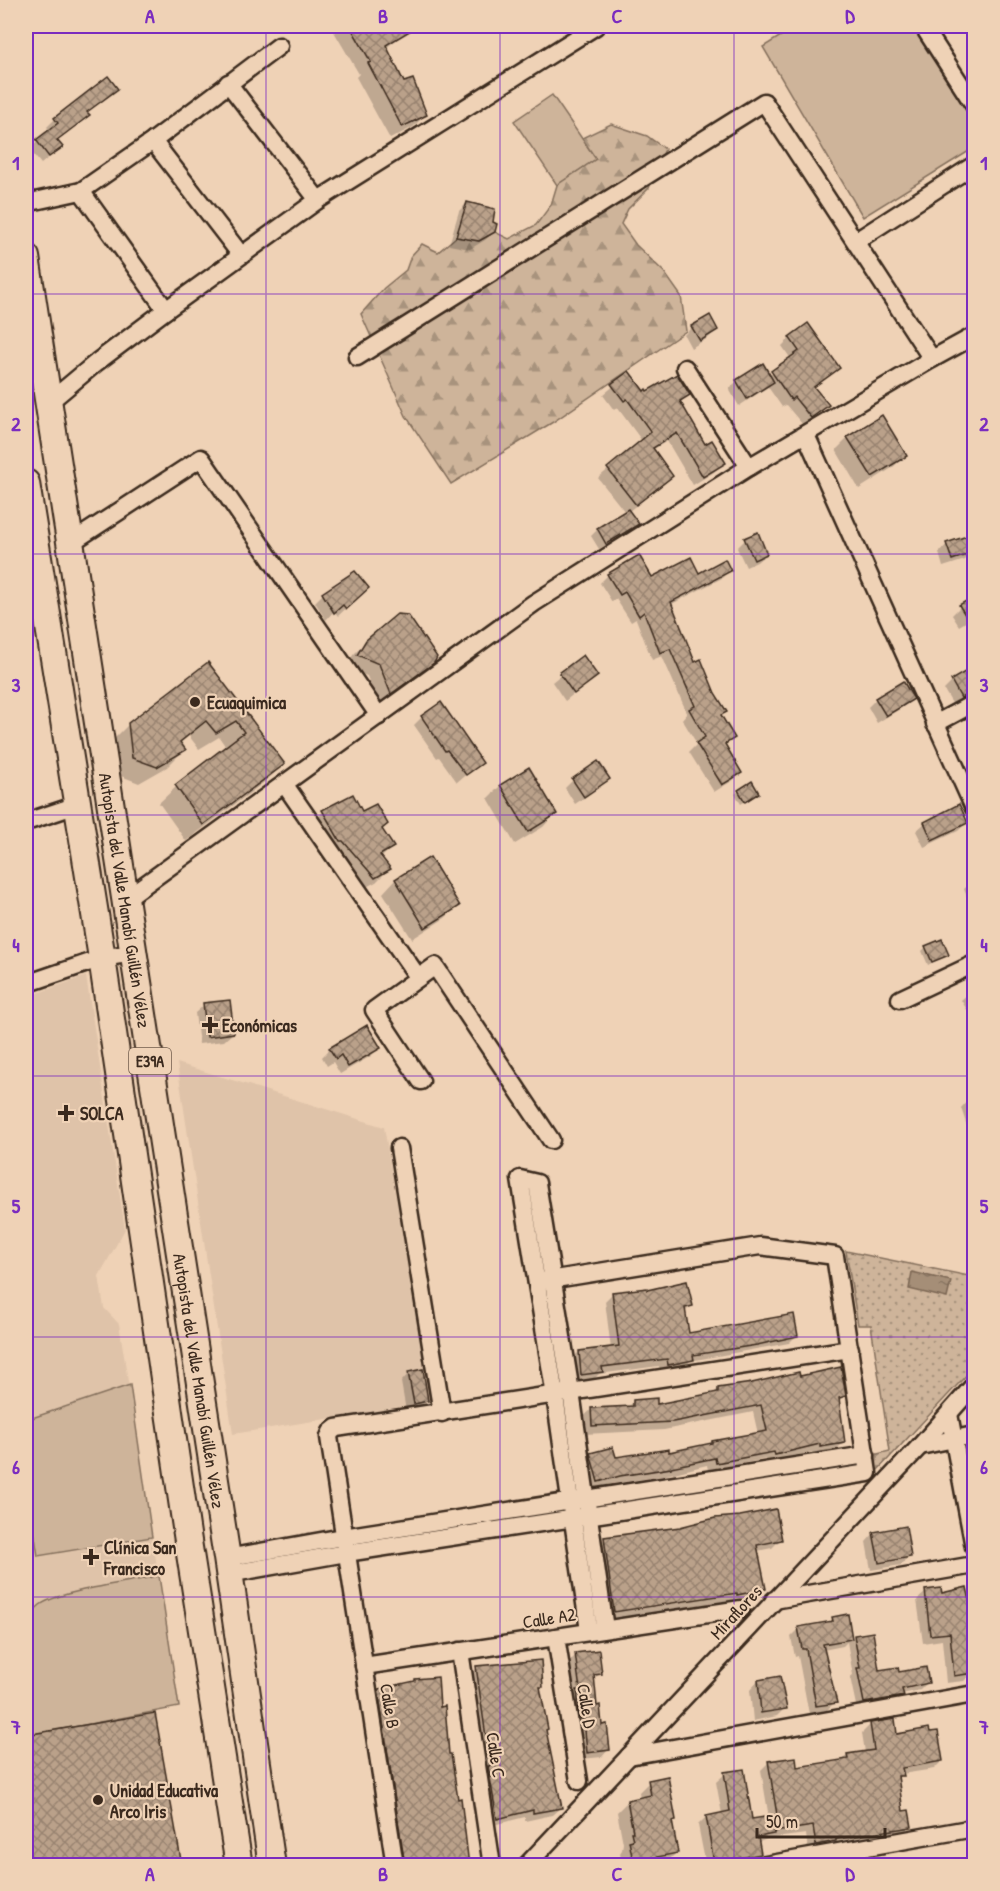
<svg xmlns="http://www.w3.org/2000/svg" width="1000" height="1891" viewBox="0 0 1000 1891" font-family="'Patrick Hand',sans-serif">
<defs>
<pattern id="forest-firs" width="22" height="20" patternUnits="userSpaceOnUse" patternTransform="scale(1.5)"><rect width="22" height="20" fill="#ceb49a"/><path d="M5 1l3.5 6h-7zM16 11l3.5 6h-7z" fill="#a8937d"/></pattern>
<pattern id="park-dots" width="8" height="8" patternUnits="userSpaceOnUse" patternTransform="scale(1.5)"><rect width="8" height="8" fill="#ceb49a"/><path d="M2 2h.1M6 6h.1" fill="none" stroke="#a8937d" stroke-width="1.8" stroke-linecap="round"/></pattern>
<pattern id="water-ripples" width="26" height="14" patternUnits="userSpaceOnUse" patternTransform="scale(1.5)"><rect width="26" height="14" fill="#a58e77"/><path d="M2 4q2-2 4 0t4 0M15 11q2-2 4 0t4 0" fill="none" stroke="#887461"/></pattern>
<pattern id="building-cross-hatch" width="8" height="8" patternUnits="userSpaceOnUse" patternTransform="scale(1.5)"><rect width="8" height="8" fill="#baa18a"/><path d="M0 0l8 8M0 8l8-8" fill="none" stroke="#988370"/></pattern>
</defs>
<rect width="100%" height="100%" fill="#efd2b6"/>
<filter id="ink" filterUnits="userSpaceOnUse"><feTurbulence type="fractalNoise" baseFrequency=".0167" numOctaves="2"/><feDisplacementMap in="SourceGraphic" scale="12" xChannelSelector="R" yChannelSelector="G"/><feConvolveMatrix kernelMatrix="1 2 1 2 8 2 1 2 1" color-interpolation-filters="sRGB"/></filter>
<g filter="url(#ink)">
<g fill="#dfc3a9">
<polygon points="86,976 125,1229 99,1276 104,1308 119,1324 179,1707 26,1736 26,997"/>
<polygon points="177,1063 384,1127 431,1402 233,1434"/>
</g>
<g fill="#ceb49a" stroke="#846f5c" stroke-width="1.5">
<polygon points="797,26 917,26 974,121 974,148 863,217 763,47"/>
<polygon points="552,95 596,159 557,185 514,121"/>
<polygon points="130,1385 152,1537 38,1556 26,1481 26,1420"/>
<path d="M159,1576L179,1707L26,1736V1623C28,1617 35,1609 40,1605C59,1591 133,1581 159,1576Z"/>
</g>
<polygon fill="url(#forest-firs)" stroke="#846f5c" stroke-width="1.5" points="611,124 647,136 665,149 649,188 628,209 621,224 636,245 664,272 681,296 686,331 553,422 451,484 406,416 361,314 384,288 406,270 411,256 422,244 438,252 456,237 479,241 495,232 509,239 536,225 551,205 557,185 596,159 582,138"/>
<polygon fill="url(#park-dots)" stroke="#846f5c" stroke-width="1.5" points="846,1251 974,1277 974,1367 876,1472 877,1454 890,1451 871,1325 858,1325"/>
<polygon fill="url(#water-ripples)" stroke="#7b6653" stroke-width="1.5" points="912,1272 951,1281 947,1298 909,1289"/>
<g fill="#0003">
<polygon points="338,26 402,26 406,32 386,48 403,84 426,114 413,127 390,139 356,77 359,74 333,30"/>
<polygon points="116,89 86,113 88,115 80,123 56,141 61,147 41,164 29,149 50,131 47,127 55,119"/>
<polygon points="467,203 491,222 494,232 485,240 470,249 449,245 459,211"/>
<polygon points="692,327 717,330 708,338 691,348 684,335"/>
<polygon points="790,338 838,368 813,388 827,405 803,425 786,405 782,407 768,387 739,406 729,389 737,381 769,376 791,359 782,346"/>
<polygon points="629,373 644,393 688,395 679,404 705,446 724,463 714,472 693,485 667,441 652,450 661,485 628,512 637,524 631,530 599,549 591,536 598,529 625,512 598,478 642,441 617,407 614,410 603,395"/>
<polygon points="848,438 905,456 892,468 859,489 836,450"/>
<polygon points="745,540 766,554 757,562 746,567 737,548"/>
<polygon points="947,544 973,552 965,560 943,567 939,553"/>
<polygon points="730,570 722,578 670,605 694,664 725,712 720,717 733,738 724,746 740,773 732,781 714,792 689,752 697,744 682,719 687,713 662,656 652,660 636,619 631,622 616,599 612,602 600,583 608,575 651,579"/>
<polygon points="323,594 359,596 338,616 334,611 326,620 315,602"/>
<polygon points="974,598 974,617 959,626 952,615 960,607"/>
<polygon points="367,641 432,662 419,675 378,705 367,676 346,668 353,655"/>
<polygon points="583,657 596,676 565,701 552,682"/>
<polygon points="208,664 283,764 267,780 186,841 159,803 176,787 226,747 219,737 199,749 189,736 179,744 184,750 167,767 139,783 116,774 112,741 129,724"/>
<polygon points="974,668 974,692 953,705 944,690 952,682"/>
<polygon points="902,683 912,699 903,707 877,723 868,707 876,699"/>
<polygon points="422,717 481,762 457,782 439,757 437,758 414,725"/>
<polygon points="26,726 33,759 26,766"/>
<polygon points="608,779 600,787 575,804 565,788 573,780"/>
<polygon points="500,786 555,814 543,827 515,844 488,798"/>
<polygon points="739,791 753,796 741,804 735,794"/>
<polygon points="323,812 361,813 380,829 392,847 381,858 389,869 376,882 362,889 311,824"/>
<polygon points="925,823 966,823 958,831 924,847 916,831"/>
<polygon points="429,859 458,906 445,918 412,939 383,893 395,880"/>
<polygon points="974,880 974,900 969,902 964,889"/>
<polygon points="926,947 947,954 928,965 922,951"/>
<polygon points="974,989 974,1021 961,1000"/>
<polygon points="204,1005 233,1033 224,1041 199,1044 195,1013"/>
<polygon points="379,1048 371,1056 340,1074 333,1062 327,1066 322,1057 330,1049"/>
<polygon points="974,1098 974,1133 970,1135 961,1108 969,1099"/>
<polygon points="613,1293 691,1306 684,1313 688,1335 797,1335 789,1343 690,1361 685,1367 660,1372 659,1366 599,1374 593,1380 574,1382 571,1360 579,1352 611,1349 605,1301"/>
<polygon points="409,1373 426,1401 418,1409 406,1411 401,1382"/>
<polygon points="799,1377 844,1396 838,1402 843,1443 835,1451 813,1454 812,1452 767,1462 766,1459 708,1470 707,1465 662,1476 611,1484 590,1490 583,1463 591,1454 615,1458 668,1454 758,1434 753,1412 664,1430 584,1434 583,1417 592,1409 627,1408 633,1402 656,1405 713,1394 718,1389"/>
<polygon points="974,1458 974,1492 973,1492 969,1463"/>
<polygon points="874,1533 910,1556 901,1565 871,1570 866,1542"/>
<polygon points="605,1539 780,1540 772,1548 757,1551 765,1588 756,1596 606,1620 596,1547"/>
<polygon points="926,1592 940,1595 974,1627 968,1633 972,1673 964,1681 946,1683 942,1640 923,1643 917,1600"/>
<polygon points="847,1616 851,1640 855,1636 878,1672 898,1673 927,1683 920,1690 902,1694 894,1703 857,1710 850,1677 853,1675 847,1642 843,1646 823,1650 835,1702 827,1710 809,1714 798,1656 795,1657 791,1637 799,1629 829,1623 833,1618"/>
<polygon points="576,1655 600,1673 593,1680 595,1707 608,1750 602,1757 581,1759 569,1662"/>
<polygon points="477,1668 542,1687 539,1689 544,1731 561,1807 552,1815 525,1821 525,1817 489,1826 468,1676"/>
<polygon points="415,1680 439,1708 468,1866 392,1866 368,1701 379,1690 413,1683"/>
<polygon points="758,1681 785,1708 777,1716 753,1721 750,1690"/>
<polygon points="154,1714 180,1866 26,1866 26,1736"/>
<polygon points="870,1725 896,1736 942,1761 934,1769 902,1774 897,1780 902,1813 910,1826 902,1835 808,1852 806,1834 767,1839 757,1843 759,1853 751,1861 729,1866 706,1866 698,1825 706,1817 722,1814 716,1782 725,1774 750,1821 769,1818 761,1770 769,1762 796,1769 841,1762 847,1755 865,1752 862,1733"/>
<polygon points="974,1726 974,1744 970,1745 967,1730"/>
<polygon points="649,1782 675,1819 671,1823 676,1853 666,1863 656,1866 622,1866 620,1853 622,1850 623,1843 617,1812 628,1801 640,1799 639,1792"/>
<polygon points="917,1859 918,1866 893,1866 896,1863"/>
<polygon points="959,1860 960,1866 930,1866"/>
</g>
<g fill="url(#building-cross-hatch)" stroke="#3b2a1e" stroke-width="1.5">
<polygon points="350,26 418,26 386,45 404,82 413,79 427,115 402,127 368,63 371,62"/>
<polygon points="108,76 118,89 87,112 90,115 57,140 63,147 49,157 36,140 58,123 54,118"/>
<polygon points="467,202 495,209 493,222 497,224 495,232 479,241 456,237"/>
<polygon points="710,315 718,330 700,341 691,326"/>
<polygon points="808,323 840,368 814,387 829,405 811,418 794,397 791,400 771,371 799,351 789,337"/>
<polygon points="763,363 774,382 747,399 736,380"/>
<polygon points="629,371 644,391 646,389 647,391 677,374 690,395 680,401 705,444 712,440 726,463 703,477 677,433 653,448 673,476 636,505 607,468 651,432 627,399 624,401 611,384"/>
<polygon points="882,415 907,456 872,477 847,437"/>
<polygon points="628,509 639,524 606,544 597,528"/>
<polygon points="758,532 767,554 754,560 744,538"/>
<polygon points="970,535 975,552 952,560 946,543"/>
<polygon points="639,555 652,577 691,557 699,573 725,559 731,571 671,602 695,662 701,659 715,693 727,712 721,715 735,738 725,744 742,773 722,785 696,743 705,737 689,709 695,706 670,649 660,653 644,612 639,616 625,592 620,595 607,574"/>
<polygon points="355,571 369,588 346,609 343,605 334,613 322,593"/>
<polygon points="975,596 975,631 959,605"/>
<polygon points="397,614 408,615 437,657 434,663 391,694 379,664 357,655 366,640"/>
<polygon points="583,655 598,676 574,694 559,673"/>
<polygon points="208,662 285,764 203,825 175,785 244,732 236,721 216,733 206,721 180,742 186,750 157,767 132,758 128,723"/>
<polygon points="975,666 975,690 961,698 951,680"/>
<polygon points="903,681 914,699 886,716 875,698"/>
<polygon points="441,702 483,763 466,775 447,750 445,751 421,716"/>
<polygon points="598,761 610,779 584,797 572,779"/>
<polygon points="529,767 557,814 528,832 500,785"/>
<polygon points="752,781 759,793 745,802 738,790"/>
<polygon points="353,794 362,811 376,804 388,824 382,829 394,847 380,855 391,869 375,878 343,841 340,841 322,810"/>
<polygon points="959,804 968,823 932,840 924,822"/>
<polygon points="430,857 460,906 425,928 395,879"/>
<polygon points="942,939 949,955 932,962 925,946"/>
<polygon points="230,1000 234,1033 207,1037 203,1003"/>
<polygon points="367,1025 381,1048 348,1067 341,1055 336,1059 329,1048"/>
<polygon points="687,1281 693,1306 685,1308 689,1333 794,1314 798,1336 757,1345 693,1355 694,1360 668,1365 667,1359 602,1367 603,1372 581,1375 579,1351 619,1346 612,1292 647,1288 647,1290"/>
<polygon points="841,1367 846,1396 839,1398 845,1443 820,1447 820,1444 775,1455 774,1452 716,1463 715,1458 671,1467 671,1468 620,1476 598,1482 590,1453 613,1447 616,1457 669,1449 669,1452 712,1443 712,1441 767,1431 761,1405 673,1422 592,1426 591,1408 633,1406 633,1400 657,1398 657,1404 718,1392 718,1388 752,1383 799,1372 800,1376"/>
<polygon points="423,1369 428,1401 414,1404 408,1372"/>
<polygon points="776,1509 782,1540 757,1545 766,1589 737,1595 737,1593 614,1612 604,1537 680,1527 715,1518 740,1516"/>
<polygon points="906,1526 911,1557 879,1563 873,1532"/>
<polygon points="967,1587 975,1624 975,1627 969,1629 974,1673 954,1676 950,1633 930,1635 925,1590 941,1588 942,1593"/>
<polygon points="848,1614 852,1639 823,1644 837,1703 816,1706 806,1649 802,1649 798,1627 833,1621 832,1617"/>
<polygon points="873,1632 879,1670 898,1667 899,1672 926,1667 929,1683 902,1689 904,1696 864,1703 857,1668 860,1668 854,1635"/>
<polygon points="599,1650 602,1674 594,1675 597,1706 600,1705 602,1725 607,1724 610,1750 587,1753 584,1719 580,1719 579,1712 577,1690 580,1690 575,1653"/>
<polygon points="541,1660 543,1687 540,1687 548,1729 546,1730 562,1808 533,1813 533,1810 497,1819 488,1766 490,1766 476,1666"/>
<polygon points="780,1676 787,1709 761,1713 758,1680"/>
<polygon points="438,1677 440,1707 445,1706 449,1754 451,1754 458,1799 461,1798 469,1866 405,1866 378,1689 415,1681 415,1679"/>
<polygon points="155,1713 182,1866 26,1866 26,1735"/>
<polygon points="895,1719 897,1734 929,1728 930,1732 938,1731 943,1761 902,1768 904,1776 898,1776 903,1811 909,1810 912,1827 836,1839 836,1841 816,1845 813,1826 774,1832 774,1834 758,1837 761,1854 714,1863 706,1816 730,1811 724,1772 744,1769 752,1819 777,1815 768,1761 796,1757 797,1767 848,1759 847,1754 874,1750 870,1723"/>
<polygon points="668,1776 676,1820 672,1821 678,1853 657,1857 659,1866 634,1866 629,1841 633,1840 631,1832 633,1832 627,1800 651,1795 648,1780"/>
</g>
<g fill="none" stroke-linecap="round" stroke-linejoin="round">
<g stroke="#3b2a1e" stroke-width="21">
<g id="street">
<polyline points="923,26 974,105"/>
<polyline points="228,83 318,200"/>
<polyline points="153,141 241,255"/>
<polyline points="81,191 166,310"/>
<polyline points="26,203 81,191 153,141 279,46"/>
<polyline points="856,241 974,165"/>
<polyline points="357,357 764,102 932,359"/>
<polyline points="685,368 749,467"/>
<polyline points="48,403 97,362 166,310 318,200 596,26"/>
<polyline points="806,435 974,808"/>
<polyline points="69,544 201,458 379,716"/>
<polyline points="935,724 974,703"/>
<polyline points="285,785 418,977"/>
<polyline points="26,822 77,805"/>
<polyline points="125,899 534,603 749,467 932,359 974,336"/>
<polyline points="26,984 102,958 133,953"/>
<polyline points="900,999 974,964"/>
<polyline points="421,1081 374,1010 435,966 551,1140"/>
<polyline points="399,1148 442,1413"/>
<polyline points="949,1414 974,1547"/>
<polyline points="920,1446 974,1435"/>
<polyline points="227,1558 343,1537 866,1455"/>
<polyline points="228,1574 346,1553 868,1473 835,1256 760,1246 537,1282"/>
<polyline points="774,1600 974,1565"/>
<polyline points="589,1631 555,1396 520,1179 537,1183 571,1392 605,1629"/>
<polyline points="556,1637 579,1781"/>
<polyline points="460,1651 492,1866"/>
<polyline points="364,1666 741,1609"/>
<polyline points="629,1756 974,1694"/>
<polyline points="395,1866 329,1437 331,1432 336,1428 850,1349"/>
<polyline points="526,1866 920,1446 974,1385"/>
<polyline points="760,1866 974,1828"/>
</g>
</g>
<g stroke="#3b2a1e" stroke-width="30">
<g id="primary">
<path id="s1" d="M26,257L227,1558L272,1866"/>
<polyline points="26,483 102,958 188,1541 239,1866"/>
</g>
</g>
<use href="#street" stroke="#efd2b6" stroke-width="16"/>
<use href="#primary" stroke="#efd2b6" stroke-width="26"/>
</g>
</g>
<path fill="none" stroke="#7b2cbf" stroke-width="1.5" stroke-opacity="0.55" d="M266,26V1866M500,26V1866M734,26V1866M26,294H974M26,554H974M26,815H974M26,1076H974M26,1337H974M26,1597H974"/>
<g fill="#3b2a1e" stroke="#efd2b6" stroke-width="2">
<circle cx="195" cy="702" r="6"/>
<path d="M207 1016h6v6h6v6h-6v6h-6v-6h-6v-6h6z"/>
<path d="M63 1104h6v6h6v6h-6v6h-6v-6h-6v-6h6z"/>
<path d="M88 1548h6v6h6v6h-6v6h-6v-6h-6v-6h6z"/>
<circle cx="98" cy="1800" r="6"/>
</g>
<g text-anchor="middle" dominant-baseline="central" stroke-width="4.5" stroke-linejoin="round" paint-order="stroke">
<rect fill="#efd2b6" stroke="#715c4c" stroke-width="1.5" x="129" y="1048" width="42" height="26" rx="4.5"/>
<g font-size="16" font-weight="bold" fill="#3b2a1e">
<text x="150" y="1061">E39A</text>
</g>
<g font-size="18" font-weight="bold" fill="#3b2a1e" stroke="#efd2b6" text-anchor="start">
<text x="207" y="702">Ecuaquimica</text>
<text x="222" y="1025">Económicas</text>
<text x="80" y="1113">SOLCA</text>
<text x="104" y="1547">Clínica San<tspan x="104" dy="21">Francisco</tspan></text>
<text x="110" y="1790">Unidad Educativa<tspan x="110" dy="21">Arco Iris</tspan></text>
</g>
<g font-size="18" fill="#3b2a1e" stroke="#efd2b6">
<text stroke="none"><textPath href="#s1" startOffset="651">Autopista del Valle Manabí Guillén Vélez</textPath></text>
<text stroke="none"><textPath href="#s1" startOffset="1137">Autopista del Valle Manabí Guillén Vélez</textPath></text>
<text transform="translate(736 1612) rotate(-47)">Miraflores</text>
<text transform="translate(549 1618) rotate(-9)">Calle A2</text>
<text transform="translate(390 1706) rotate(81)">Calle B</text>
<text transform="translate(587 1706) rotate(81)">Calle D</text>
<text transform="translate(496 1755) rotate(82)">Calle C</text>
</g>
</g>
<rect width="1000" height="1891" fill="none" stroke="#efd2b6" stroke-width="66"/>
<path d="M757 1828v9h128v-9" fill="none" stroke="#3b2a1e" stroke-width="3"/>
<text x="766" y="1828" font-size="18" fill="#3b2a1e" stroke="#efd2b6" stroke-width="4.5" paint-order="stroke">50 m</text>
<rect x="33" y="33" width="934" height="1825" fill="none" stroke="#7b2cbf" stroke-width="2"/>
<g font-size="20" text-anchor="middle" font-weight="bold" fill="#7b2cbf">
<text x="150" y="23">A</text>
<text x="383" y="23">B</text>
<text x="617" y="23">C</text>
<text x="850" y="23">D</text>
<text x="16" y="170">1</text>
<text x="984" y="170">1</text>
<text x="16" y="431">2</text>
<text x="984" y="431">2</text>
<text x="16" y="692">3</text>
<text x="984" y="692">3</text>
<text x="16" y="952">4</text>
<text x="984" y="952">4</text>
<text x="16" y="1213">5</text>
<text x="984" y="1213">5</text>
<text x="16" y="1474">6</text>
<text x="984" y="1474">6</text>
<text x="16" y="1734">7</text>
<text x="984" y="1734">7</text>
<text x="150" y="1881">A</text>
<text x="383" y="1881">B</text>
<text x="617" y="1881">C</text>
<text x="850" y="1881">D</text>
</g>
</svg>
